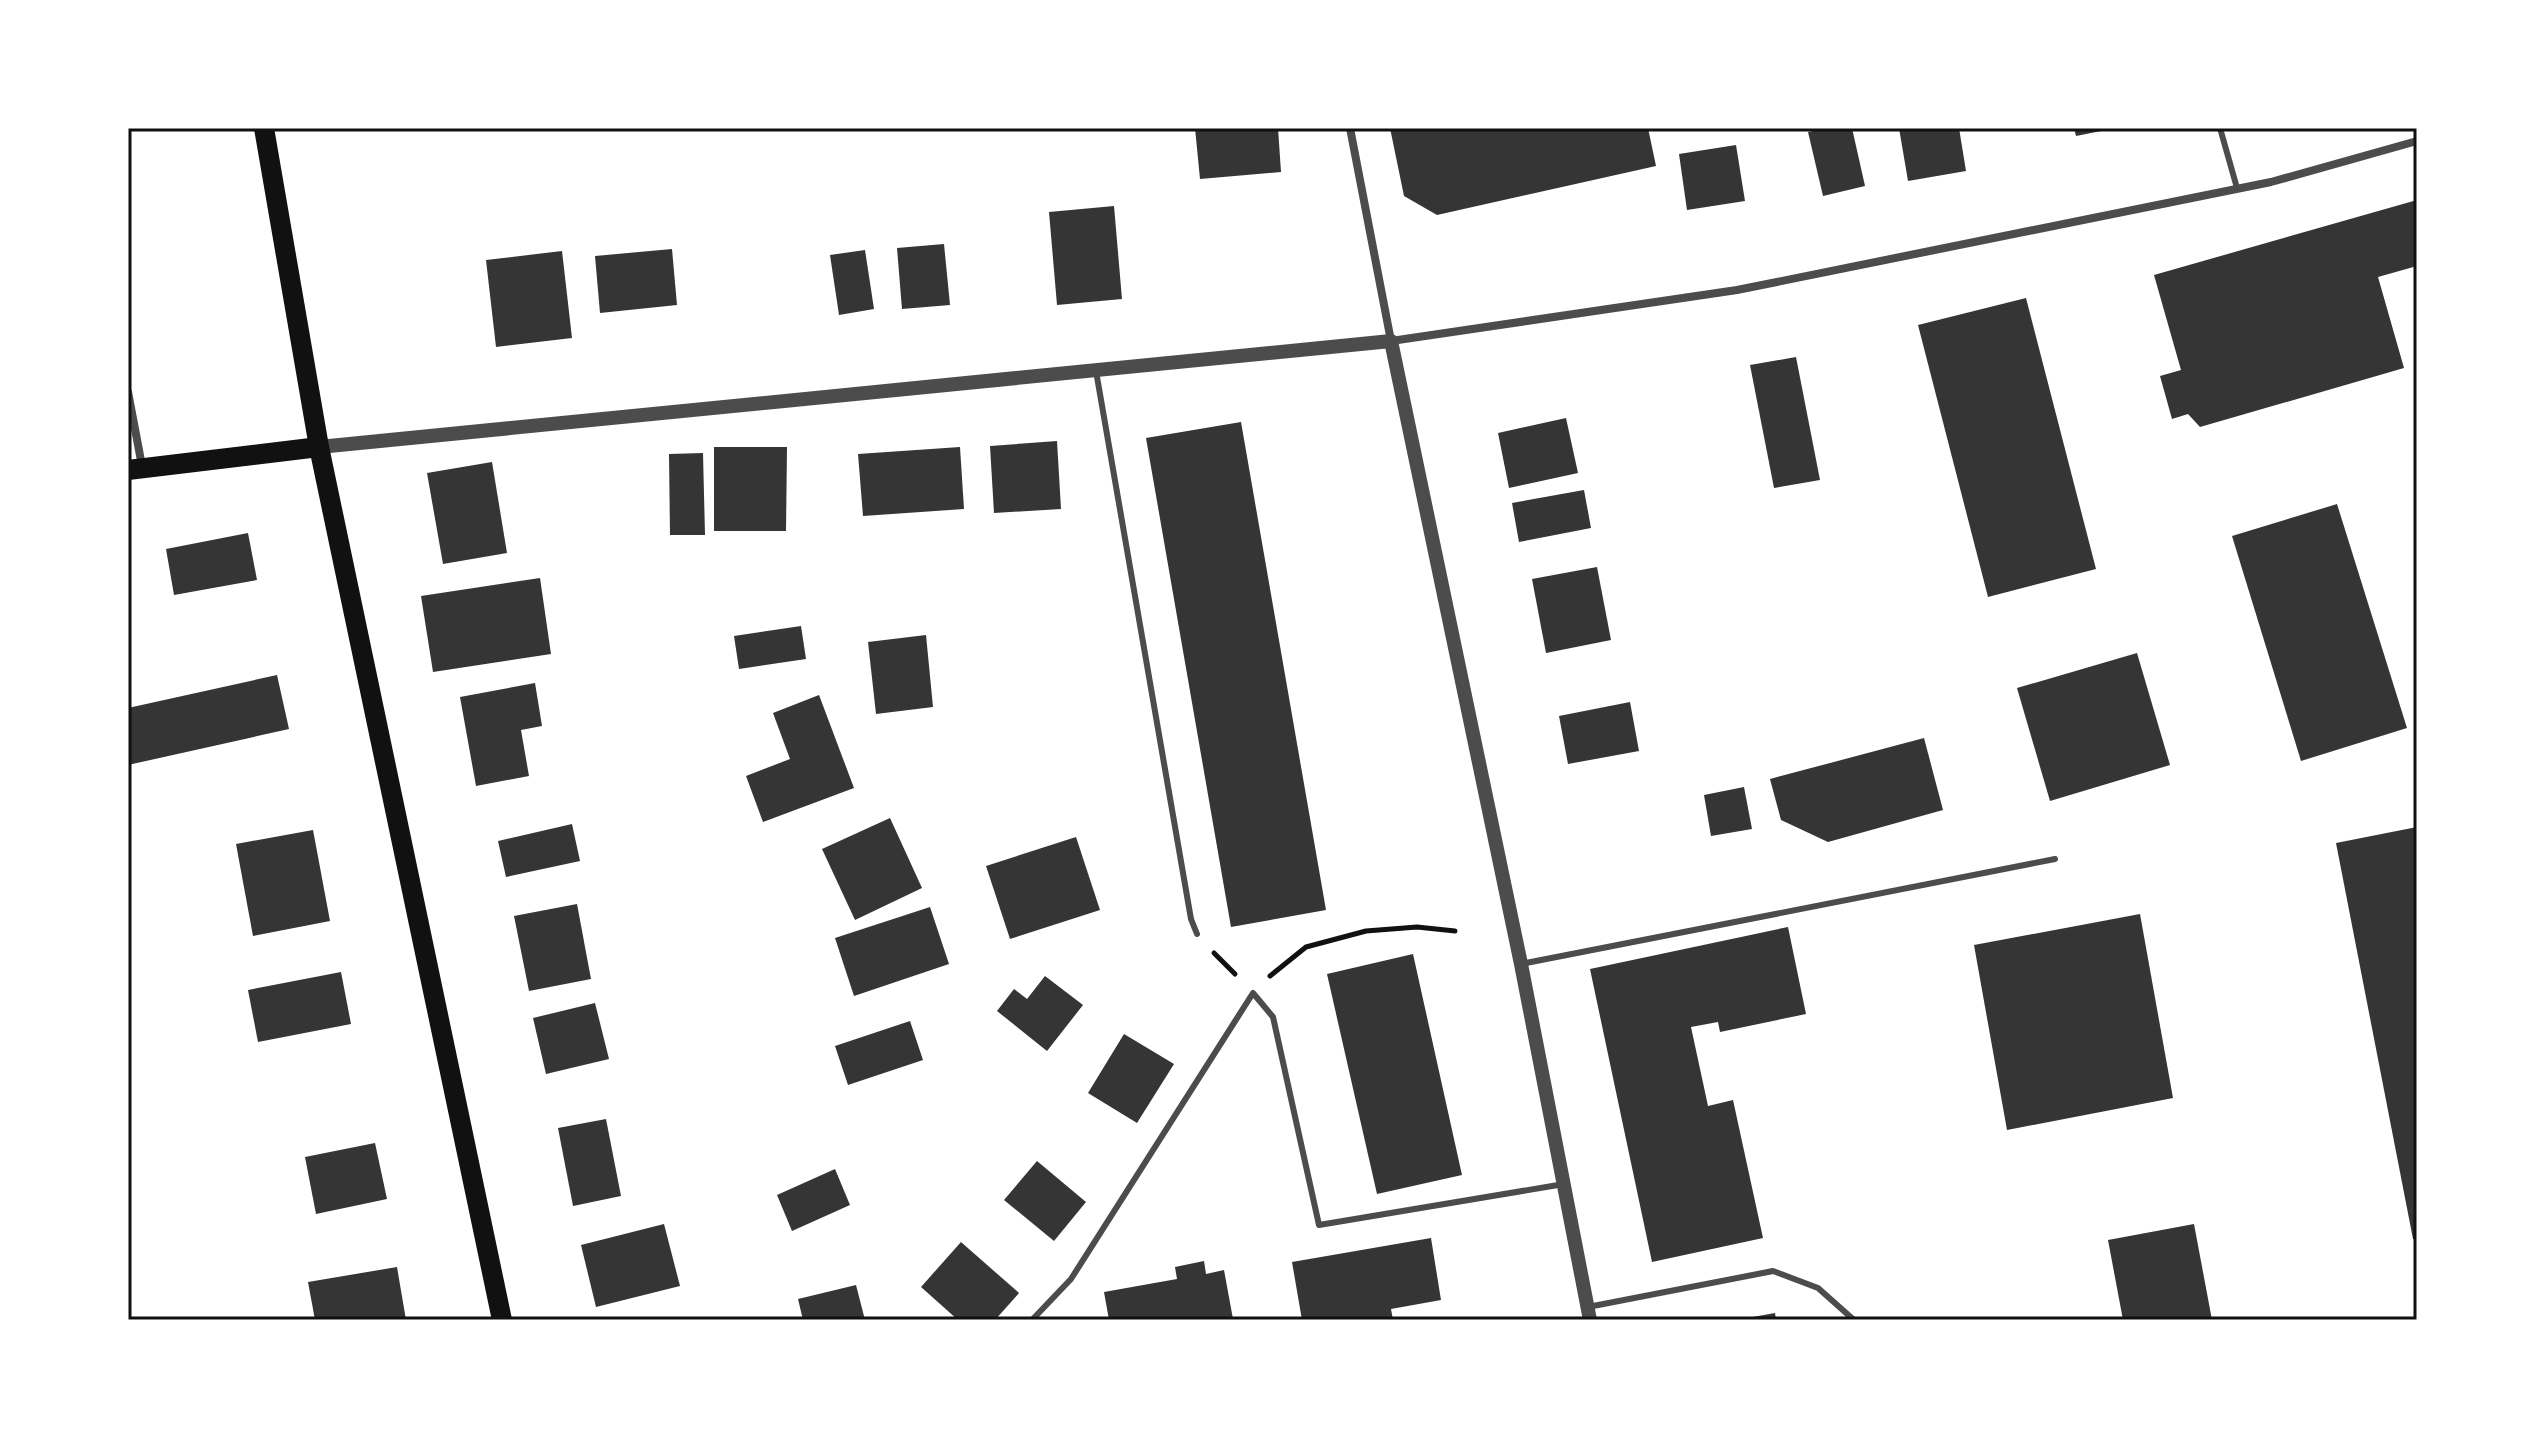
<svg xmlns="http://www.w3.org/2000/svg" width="2545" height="1448" viewBox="0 0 2545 1448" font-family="'Golos Text',sans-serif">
<rect width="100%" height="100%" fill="#fff"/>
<g fill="#353535">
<polygon points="1195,128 1278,128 1281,172 1200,179"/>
<polygon points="1390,128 1648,128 1656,166 1437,215 1404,196"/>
<polygon points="1828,128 1852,128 1865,186 1823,196 1808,132"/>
<polygon points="1899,128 1959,128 1966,171 1908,181"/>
<polygon points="2074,128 2111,128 2111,129 2076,136"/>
<polygon points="1736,145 1745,201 1687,210 1679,154"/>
<polygon points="2417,200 2417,266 2378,277 2404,368 2200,427 2188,414 2172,419 2160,376 2181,370 2154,275"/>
<polygon points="1114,206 1122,299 1057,305 1049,212"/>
<polygon points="944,244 950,305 902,309 897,248"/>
<polygon points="672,249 677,305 600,313 595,256"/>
<polygon points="865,250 874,309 839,315 830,255"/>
<polygon points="562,251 572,338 496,347 486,260"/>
<polygon points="2026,298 2096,569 1988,597 1918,325"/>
<polygon points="1796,357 1820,480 1774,488 1750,365"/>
<polygon points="1566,418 1578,473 1509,488 1498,433"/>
<polygon points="1241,422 1326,910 1231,927 1146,438"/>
<polygon points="1057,441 1061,509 994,513 990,446"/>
<polygon points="714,447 787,447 786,531 714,531"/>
<polygon points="960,447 964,509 863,516 858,454"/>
<polygon points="703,453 705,535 670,535 669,454"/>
<polygon points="492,462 507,553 443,564 427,473"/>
<polygon points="1584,490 1591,528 1519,542 1512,503"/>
<polygon points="2337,504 2407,728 2301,761 2232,536"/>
<polygon points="248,533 257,580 174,595 166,549"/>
<polygon points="1597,567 1611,640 1546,653 1532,579"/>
<polygon points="540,578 551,654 433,672 421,596"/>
<polygon points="801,626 806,659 739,669 734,636"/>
<polygon points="926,635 933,707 876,714 868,642"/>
<polygon points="2137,653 2170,765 2050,801 2017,688"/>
<polygon points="277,675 289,729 128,765 128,708"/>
<polygon points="535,683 542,726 521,730 529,776 476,786 460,697"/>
<polygon points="819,695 854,788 763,822 746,776 790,759 773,713"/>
<polygon points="1630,702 1639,751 1568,764 1559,716"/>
<polygon points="1924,738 1943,810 1828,842 1781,820 1770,779"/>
<polygon points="1744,787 1752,829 1711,836 1704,795"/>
<polygon points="890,818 922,888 855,920 822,849"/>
<polygon points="572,824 580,861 506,877 498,841"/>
<polygon points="2417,827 2417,1239 2413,1239 2336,843"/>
<polygon points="313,830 330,921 253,936 236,844"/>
<polygon points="1076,837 1100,910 1010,939 986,866"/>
<polygon points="577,904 591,979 529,991 514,916"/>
<polygon points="930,907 949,964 854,996 835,938"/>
<polygon points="2140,914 2173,1098 2007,1130 1974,945"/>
<polygon points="1788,927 1806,1014 1720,1032 1718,1022 1691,1027 1708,1106 1733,1100 1763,1238 1652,1262 1590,969"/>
<polygon points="1413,954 1462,1175 1377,1194 1327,974"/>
<polygon points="341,972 351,1024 258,1042 248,990"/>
<polygon points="1045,976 1083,1005 1047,1051 997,1011 1014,989 1027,999"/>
<polygon points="595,1003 609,1059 546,1074 533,1018"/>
<polygon points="910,1021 923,1060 848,1085 835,1046"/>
<polygon points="1124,1034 1174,1064 1137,1123 1088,1093"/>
<polygon points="606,1119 621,1196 573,1206 558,1128"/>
<polygon points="375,1143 387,1199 316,1214 305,1157"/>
<polygon points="1037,1161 1086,1202 1054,1241 1004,1200"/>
<polygon points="835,1169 850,1205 792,1231 777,1195"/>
<polygon points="664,1224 680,1286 596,1307 581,1245"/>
<polygon points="2194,1224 2212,1320 2123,1320 2108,1240"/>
<polygon points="1431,1238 1441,1300 1391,1309 1393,1320 1302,1320 1292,1262"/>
<polygon points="961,1242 1019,1293 995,1320 958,1320 921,1287"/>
<polygon points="1204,1261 1206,1274 1224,1270 1233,1319 1109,1320 1104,1292 1177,1279 1175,1267"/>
<polygon points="397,1267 406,1320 315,1320 308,1282"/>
<polygon points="856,1285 865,1320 803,1320 798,1299"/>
<polygon points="1775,1313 1776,1320 1747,1320 1747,1318"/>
</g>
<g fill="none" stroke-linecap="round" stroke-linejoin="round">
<g stroke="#111" stroke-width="5">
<polyline points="1214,953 1235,974"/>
<polyline points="1270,976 1306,947 1366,931 1417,927 1455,931"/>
</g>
<g stroke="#4c4c4c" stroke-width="6">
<polyline points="2220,128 2237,188"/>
<polyline points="1096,371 1191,919 1197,934"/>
<polyline points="1521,964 2055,859"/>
<polyline points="1588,1307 1773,1271 1818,1288 1854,1320"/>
<polyline points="1032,1320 1071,1279 1253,993 1273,1017 1319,1225 1564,1184"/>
</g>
<g stroke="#4c4c4c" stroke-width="8">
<polyline points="1350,128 1391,341 1737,290 2271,182 2417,141"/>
<polyline points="128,392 142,466"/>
</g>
<polyline stroke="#4c4c4c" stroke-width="14" points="319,447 1391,341 1521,964 1590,1320"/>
<g stroke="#111" stroke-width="20">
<polyline points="264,128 319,447 502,1320"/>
<polyline points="128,470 319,447"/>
</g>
</g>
<rect width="2545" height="1448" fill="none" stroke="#ffffff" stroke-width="260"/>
<rect x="130" y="130" width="2285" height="1188" fill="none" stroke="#111" stroke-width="3"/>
</svg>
